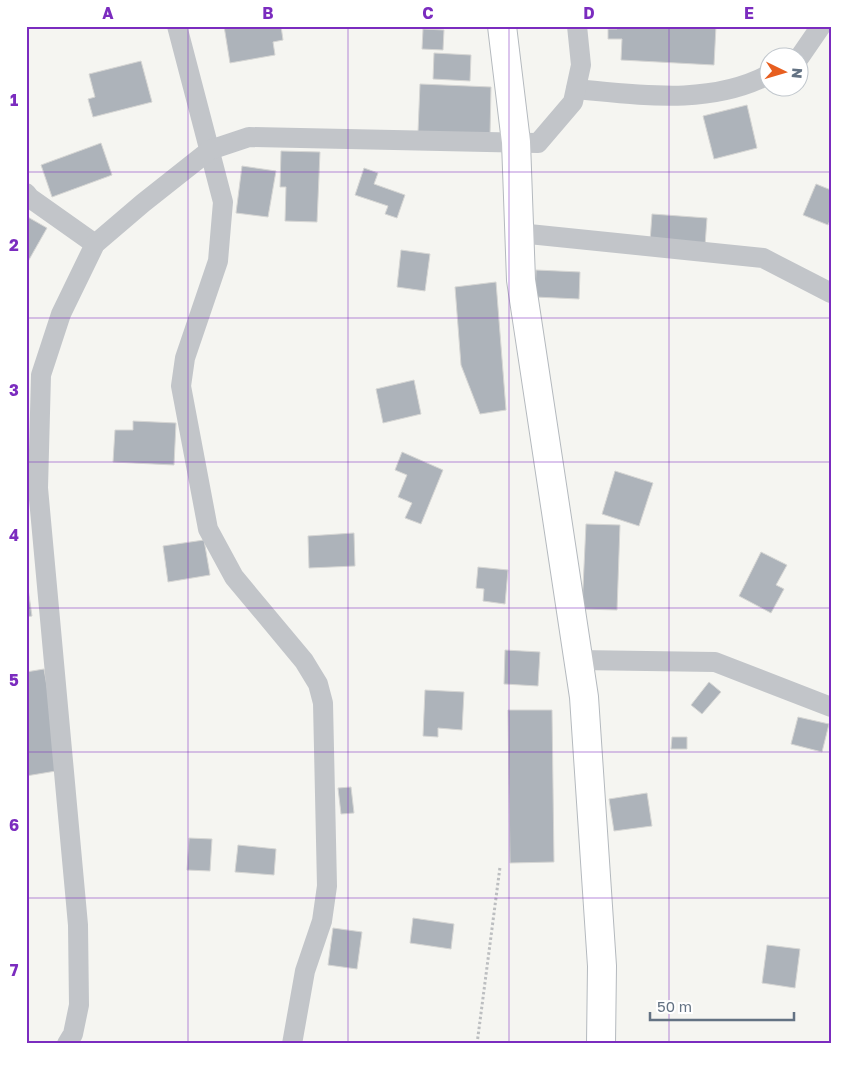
<svg xmlns="http://www.w3.org/2000/svg" width="857" height="1070" viewBox="0 0 857 1070" font-family="'Golos Text',sans-serif">
<rect width="100%" height="100%" fill="#f5f5f1"/>
<g fill="#adb3ba" stroke="#d6d6d4">
<polygon points="224,26 281,26 283,40 273,42 275,55 230,63"/>
<polygon points="617,26 716,26 714,65 621,60 622,39 608,39 608,29 617,29"/>
<polygon points="423,29 444,30 443,50 422,49"/>
<polygon points="434,53 471,55 470,81 433,79"/>
<polygon points="141,61 152,102 93,117 88,99 95,97 89,74"/>
<polygon points="420,84 491,87 490,135 418,132"/>
<polygon points="747,105 757,148 714,159 703,116"/>
<polygon points="101,143 112,175 52,197 41,165"/>
<polygon points="281,151 320,152 317,222 285,221 286,187 280,187"/>
<polygon points="242,166 276,171 268,217 236,213"/>
<polygon points="364,168 378,173 374,184 405,195 397,218 385,214 388,206 355,195"/>
<polygon points="816,184 831,190 831,218 828,225 803,215"/>
<polygon points="652,214 707,218 705,246 650,242"/>
<polygon points="26,216 47,228 26,265"/>
<polygon points="401,250 430,254 425,291 397,287"/>
<polygon points="536,270 580,272 579,299 535,297"/>
<polygon points="496,282 506,410 480,414 461,365 455,287"/>
<polygon points="414,380 421,414 383,423 376,389"/>
<polygon points="133,421 176,423 174,465 113,462 115,430 133,430"/>
<polygon points="402,452 443,470 421,524 405,518 412,503 398,497 407,475 395,470"/>
<polygon points="615,471 653,483 639,526 602,514"/>
<polygon points="586,524 620,525 617,610 582,609"/>
<polygon points="354,533 355,566 309,568 308,536"/>
<polygon points="204,540 210,575 168,582 163,546"/>
<polygon points="761,552 787,565 776,585 784,589 771,613 739,596"/>
<polygon points="478,567 508,570 505,604 483,601 484,589 476,588"/>
<polygon points="26,575 32,616 26,617"/>
<polygon points="505,650 540,652 538,686 504,684"/>
<polygon points="44,669 62,770 26,776 26,672"/>
<polygon points="709,682 721,692 702,714 691,705"/>
<polygon points="425,690 464,692 462,730 438,728 438,737 423,736"/>
<polygon points="508,710 552,710 554,862 510,863"/>
<polygon points="798,717 829,724 822,752 791,744"/>
<polygon points="672,737 687,737 687,749 671,749"/>
<polygon points="351,787 354,813 341,814 338,788"/>
<polygon points="647,793 652,826 614,831 609,799"/>
<polygon points="189,838 212,839 210,871 187,870"/>
<polygon points="238,845 276,849 274,875 235,872"/>
<polygon points="413,918 454,924 451,949 410,943"/>
<polygon points="333,928 362,932 357,969 328,965"/>
<polygon points="767,945 800,949 795,988 762,983"/>
</g>
<g fill="none" stroke-linecap="round" stroke-linejoin="round">
<g stroke="#b4b9be" stroke-width="30">
<polyline id="secondary" points="502,26 516,142 521,280 584,697 602,966 601,1044"/>
</g>
<polyline stroke="#bcbec0" stroke-width="3" stroke-dasharray="2.5 2.5" stroke-linecap="butt" points="477,1044 500,867"/>
<g stroke="#c2c5c9" stroke-width="20">
<polyline points="177,26 223,202 218,261 185,358 181,386 208,529 234,577 304,661 318,684 323,703 327,886 322,921 305,971 292,1044"/>
<polyline points="799,58 821,26"/>
<path d="M576,89C640,95 711,106 770,74"/>
<polyline points="26,193 30,198 95,244"/>
<polyline points="519,233 763,258 831,293"/>
<polyline points="578,660 715,662 831,707"/>
<polyline points="67,1044 73,1034 79,1005 78,925 38,488 41,375 61,314 95,244 143,203 210,150 249,137 538,143 573,102 581,65 577,26"/>
</g>
<use href="#secondary" stroke="#fff" stroke-width="28"/>
</g>
<path fill="none" stroke="#7b2cbf" stroke-width="1" stroke-opacity="0.55" d="M188,26V1044M348,26V1044M509,26V1044M669,26V1044M26,172H831M26,318H831M26,462H831M26,608H831M26,752H831M26,898H831"/>
<rect width="857" height="1070" fill="none" stroke="#ffffff" stroke-width="55"/>
<g transform="translate(784 72) rotate(95)"><circle r="24" fill="#ffffff" stroke="#c1c7cd"/>
<path d="M0-4L9 19L0 12L-9 19Z" fill="#e75e1f"/>
<text y="-8" font-size="14" font-weight="bold" text-anchor="middle" fill="#637283">N</text>
</g>
<path d="M650 1012v8h144v-8" fill="none" stroke="#637283" stroke-width="2.5"/>
<text x="657" y="1012" font-size="15" fill="#637283" stroke="#ffffff" stroke-width="4" paint-order="stroke">50 m</text>
<rect x="28" y="28" width="802" height="1014" fill="none" stroke="#7b2cbf" stroke-width="2"/>
<g font-size="16" text-anchor="middle" font-weight="bold" fill="#7b2cbf">
<text x="108" y="19">A</text>
<text x="268" y="19">B</text>
<text x="428" y="19">C</text>
<text x="589" y="19">D</text>
<text x="749" y="19">E</text>
<text x="14" y="106">1</text>
<text x="14" y="251">2</text>
<text x="14" y="396">3</text>
<text x="14" y="541">4</text>
<text x="14" y="686">5</text>
<text x="14" y="831">6</text>
<text x="14" y="976">7</text>
</g>
</svg>
